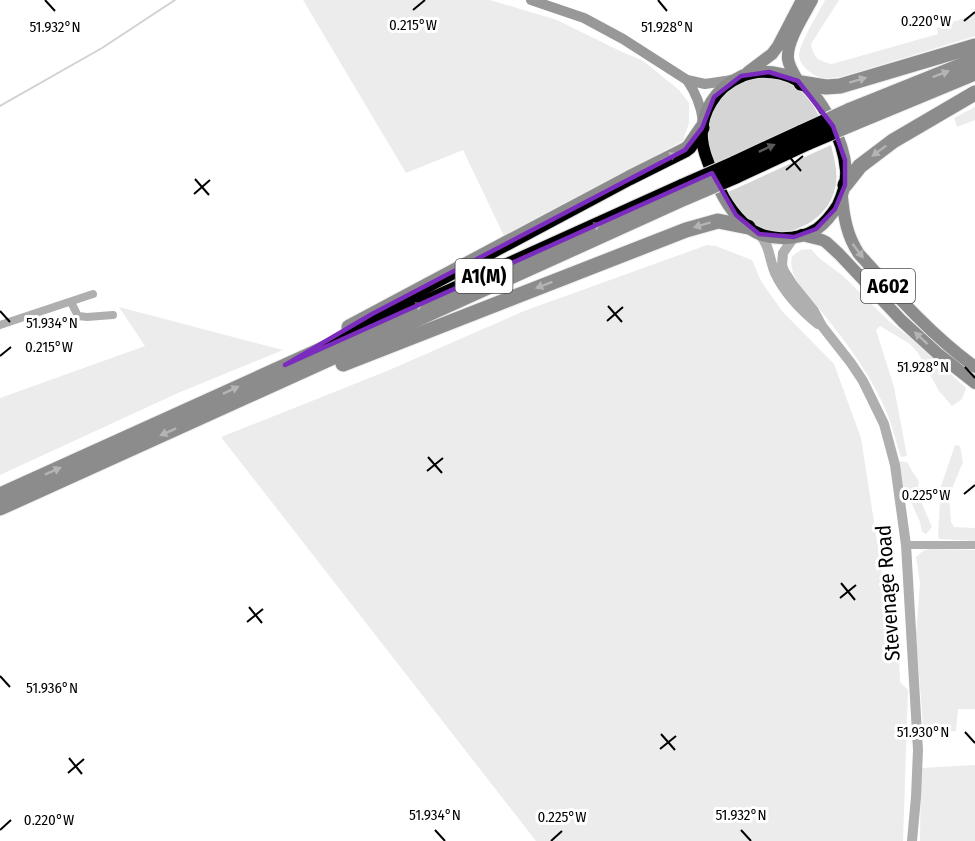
<svg xmlns="http://www.w3.org/2000/svg" width="975" height="841" viewBox="0 0 975 841" font-family="'Fira Sans Condensed',sans-serif">
<rect width="100%" height="100%" fill="#fff"/>
<g fill="#d5d5d5">
<polygon points="303,0 490,0 557,20 622,52 642,60 679,90 689,103 689,123 683,141 504,236 463,150 406,173"/>
<path d="M825,0H839L811,44C814,58 818,61 832,64L938,34L937,28L975,14V36L841,77C835,77 828,79 822,78C813,76 800,66 799,56C799,44 819,12 825,0Z"/>
<path d="M758,78C789,77 807,91 820,118L714,166C712,158 709,150 708,143C703,110 728,83 758,78Z"/>
<polygon points="975,107 975,120 957,127 954,118"/>
<path d="M831,145C835,162 840,178 833,195C822,226 776,245 749,222C740,214 733,202 726,193Z"/>
<polygon points="707,245 716,246 752,260 761,281 782,311 834,364 861,438 883,580 896,585 900,682 908,690 903,841 536,841 221,437 387,371 524,311"/>
<path d="M811,249L819,258L842,275L890,322L913,340L966,388L962,399L952,406L939,391L918,353L910,344L880,326L876,330L894,387L907,456L901,457C895,439 891,420 883,404C865,365 839,333 812,300C801,287 788,274 792,256L801,250Z"/>
<polygon points="119,307 283,350 178,393 0,475 0,398 145,346"/>
<polygon points="955,445 960,446 963,462 949,496 951,522 954,527 975,528 975,541 939,539 938,536 941,486"/>
<polygon points="898,461 907,462 912,471 919,481 917,492 932,527 926,534 922,532 920,522 912,504 905,494"/>
<polygon points="930,549 975,550 975,709 958,709 956,731 927,732 928,727 923,726 916,635 920,583 916,557 923,551"/>
<polygon points="975,765 975,841 920,841 921,768"/>
</g>
<g fill="none" stroke-linecap="round" stroke-linejoin="round">
<polyline stroke="#9c9c9c" stroke-width="2" points="0,106 102,48 175,0"/>
<g stroke="#dbdbdb" stroke-width="14">
<g id="primary">
<polyline points="748,72 772,54 778,46 802,0"/>
<path d="M757,72C772,71 784,73 797,80C822,94 844,142 846,170C847,182 843,194 838,205C833,213 825,223 817,229C798,241 765,242 748,227C732,214 720,193 713,174C708,163 703,151 702,139C700,113 716,87 740,77C745,74 751,73 757,72Z"/>
<path d="M798,81C794,74 789,67 788,59C786,42 804,15 812,0"/>
<path d="M842,197C844,218 847,236 859,254C895,294 931,335 975,367"/>
<polyline points="802,235 822,240 826,242 839,254 902,321 937,353 975,383"/>
</g>
</g>
<g stroke="#dbdbdb" stroke-width="17">
<g id="motorway">
<polyline points="801,83 826,87 840,86 975,46"/>
<polyline points="848,111 975,60"/>
<polyline points="854,123 975,73"/>
<polyline points="733,164 802,132"/>
<polyline points="736,176 809,142"/>
<polyline points="845,185 860,166 893,141 975,93"/>
<polyline points="349,327 629,178 685,150 689,147 702,128"/>
<polyline points="343,364 686,230 718,221 748,227"/>
<polyline points="0,495 683,186"/>
<polyline points="0,508 687,197"/>
</g>
</g>
<g stroke="#4e4e4e" stroke-width="8">
<polyline points="71,302 78,316 87,317 113,315"/>
<polyline points="0,325 93,294"/>
<polyline points="906,545 975,545"/>
</g>
<g stroke="#4e4e4e" stroke-width="10">
<path d="M759,234C770,245 769,259 775,273C784,292 802,311 818,324"/>
<polyline points="794,237 783,253 782,265 784,271 793,285 814,311 822,326 851,363 863,381 884,424 895,465 906,545 918,750 916,797 912,841"/>
</g>
<g stroke="#1b1b1b" stroke-width="10">
<polyline points="531,0 584,18 623,39 687,80 705,84 732,80"/>
<path d="M687,80C696,93 701,106 703,121"/>
</g>
<use href="#primary" stroke="#000" stroke-width="12"/>
<use href="#motorway" stroke="#000" stroke-width="15"/>
<g stroke="#dbdbdb" stroke-width="17" stroke-linecap="butt">
<g id="motorway-bridge">
<polyline points="802,132 848,111"/>
<polyline points="809,142 854,123"/>
<polyline points="683,186 733,164"/>
<polyline points="687,197 736,176"/>
</g>
</g>
<use href="#motorway-bridge" stroke="#000" stroke-width="15"/>
</g>
<defs><path id="oneway-solid" d="M-6-.8H1V-3.2L6.5 0L1 3.2V.8H-6Z" transform="scale(1.5)"/></defs>
<g fill="#595959">
<use href="#oneway-solid" transform="translate(941 74) rotate(-21)"/>
<use href="#oneway-solid" transform="translate(858 80) rotate(-17)"/>
<use href="#oneway-solid" transform="translate(767 148) rotate(-25)"/>
<use href="#oneway-solid" transform="translate(879 151) rotate(143)"/>
<use href="#oneway-solid" transform="translate(669 157) rotate(-25)"/>
<use href="#oneway-solid" transform="translate(702 225) rotate(163)"/>
<use href="#oneway-solid" transform="translate(593 227) rotate(-25)"/>
<use href="#oneway-solid" transform="translate(858 251) rotate(53)"/>
<use href="#oneway-solid" transform="translate(544 285) rotate(159)"/>
<use href="#oneway-solid" transform="translate(415 307) rotate(-24)"/>
<use href="#oneway-solid" transform="translate(921 338) rotate(-137)"/>
<use href="#oneway-solid" transform="translate(231 390) rotate(-25)"/>
<use href="#oneway-solid" transform="translate(168 432) rotate(156)"/>
<use href="#oneway-solid" transform="translate(53 471) rotate(-24)"/>
</g>
<path d="M0 0H975V841H0ZM769,72L798,81L833,126L845,160V185L835,209L816,229L794,237L759,234L736,215L712,173L285,365L372,314L685,150L702,128L714,97L741,76Z" fill="#fff" fill-opacity=".55" fill-rule="evenodd"/>
<path fill="none" stroke="#7b2cbf" stroke-width="4.5" stroke-linejoin="round" d="M769,72L798,81L833,126L845,160V185L835,209L816,229L794,237L759,234L736,215L712,173L285,365L372,314L685,150L702,128L714,97L741,76Z"/>
<path fill="none" stroke="#000" stroke-width="2" d="M45,0L55,11M658,0L667,11M413,10L425,0M964,21L975,12M788,155L801,171M786,170L803,156M195,179L209,195M194,194L210,180M608,306L622,322M0,311L10,322M607,321L623,307M0,356L11,347M965,367L975,378M428,457L442,473M427,471L443,458M964,494L975,485M841,583L855,600M840,598L856,585M249,607L262,623M247,622L263,609M0,676L10,687M965,732L975,743M661,734L675,750M660,749L676,736M69,758L82,774M68,773L84,759M0,830L11,820M435,830L445,841M741,830L751,841M551,841L562,831"/>
<g text-anchor="middle" dominant-baseline="central" stroke-width="6" stroke-linejoin="round" paint-order="stroke">
<g fill="#fff" stroke="#4c4c4c" stroke-width="1.5">
<rect x="455.5" y="259" width="57" height="34" rx="4.5"/>
<rect x="861" y="269" width="54" height="34" rx="4.5"/>
</g>
<g font-size="20" font-weight="bold" fill="#000">
<text x="484" y="276">A1(M)</text>
<text x="888" y="286">A602</text>
</g>
<g font-size="21" fill="#000" stroke="#fff">
<text transform="translate(888 593) rotate(-94)">Stevenage Road</text>
</g>
</g>
<g font-size="15" text-anchor="middle" fill="#000" stroke="#fff" stroke-width="6" stroke-linejoin="round" paint-order="stroke">
<text x="926" y="26">0.220°W</text>
<text x="413" y="30">0.215°W</text>
<text x="55" y="32">51.932°N</text>
<text x="667" y="32">51.928°N</text>
<text x="52" y="328">51.934°N</text>
<text x="49" y="352">0.215°W</text>
<text x="923" y="372">51.928°N</text>
<text x="926" y="500">0.225°W</text>
<text x="52" y="693">51.936°N</text>
<text x="923" y="737">51.930°N</text>
<text x="435" y="820">51.934°N</text>
<text x="741" y="820">51.932°N</text>
<text x="562" y="822">0.225°W</text>
<text x="49" y="825">0.220°W</text>
</g>
</svg>
